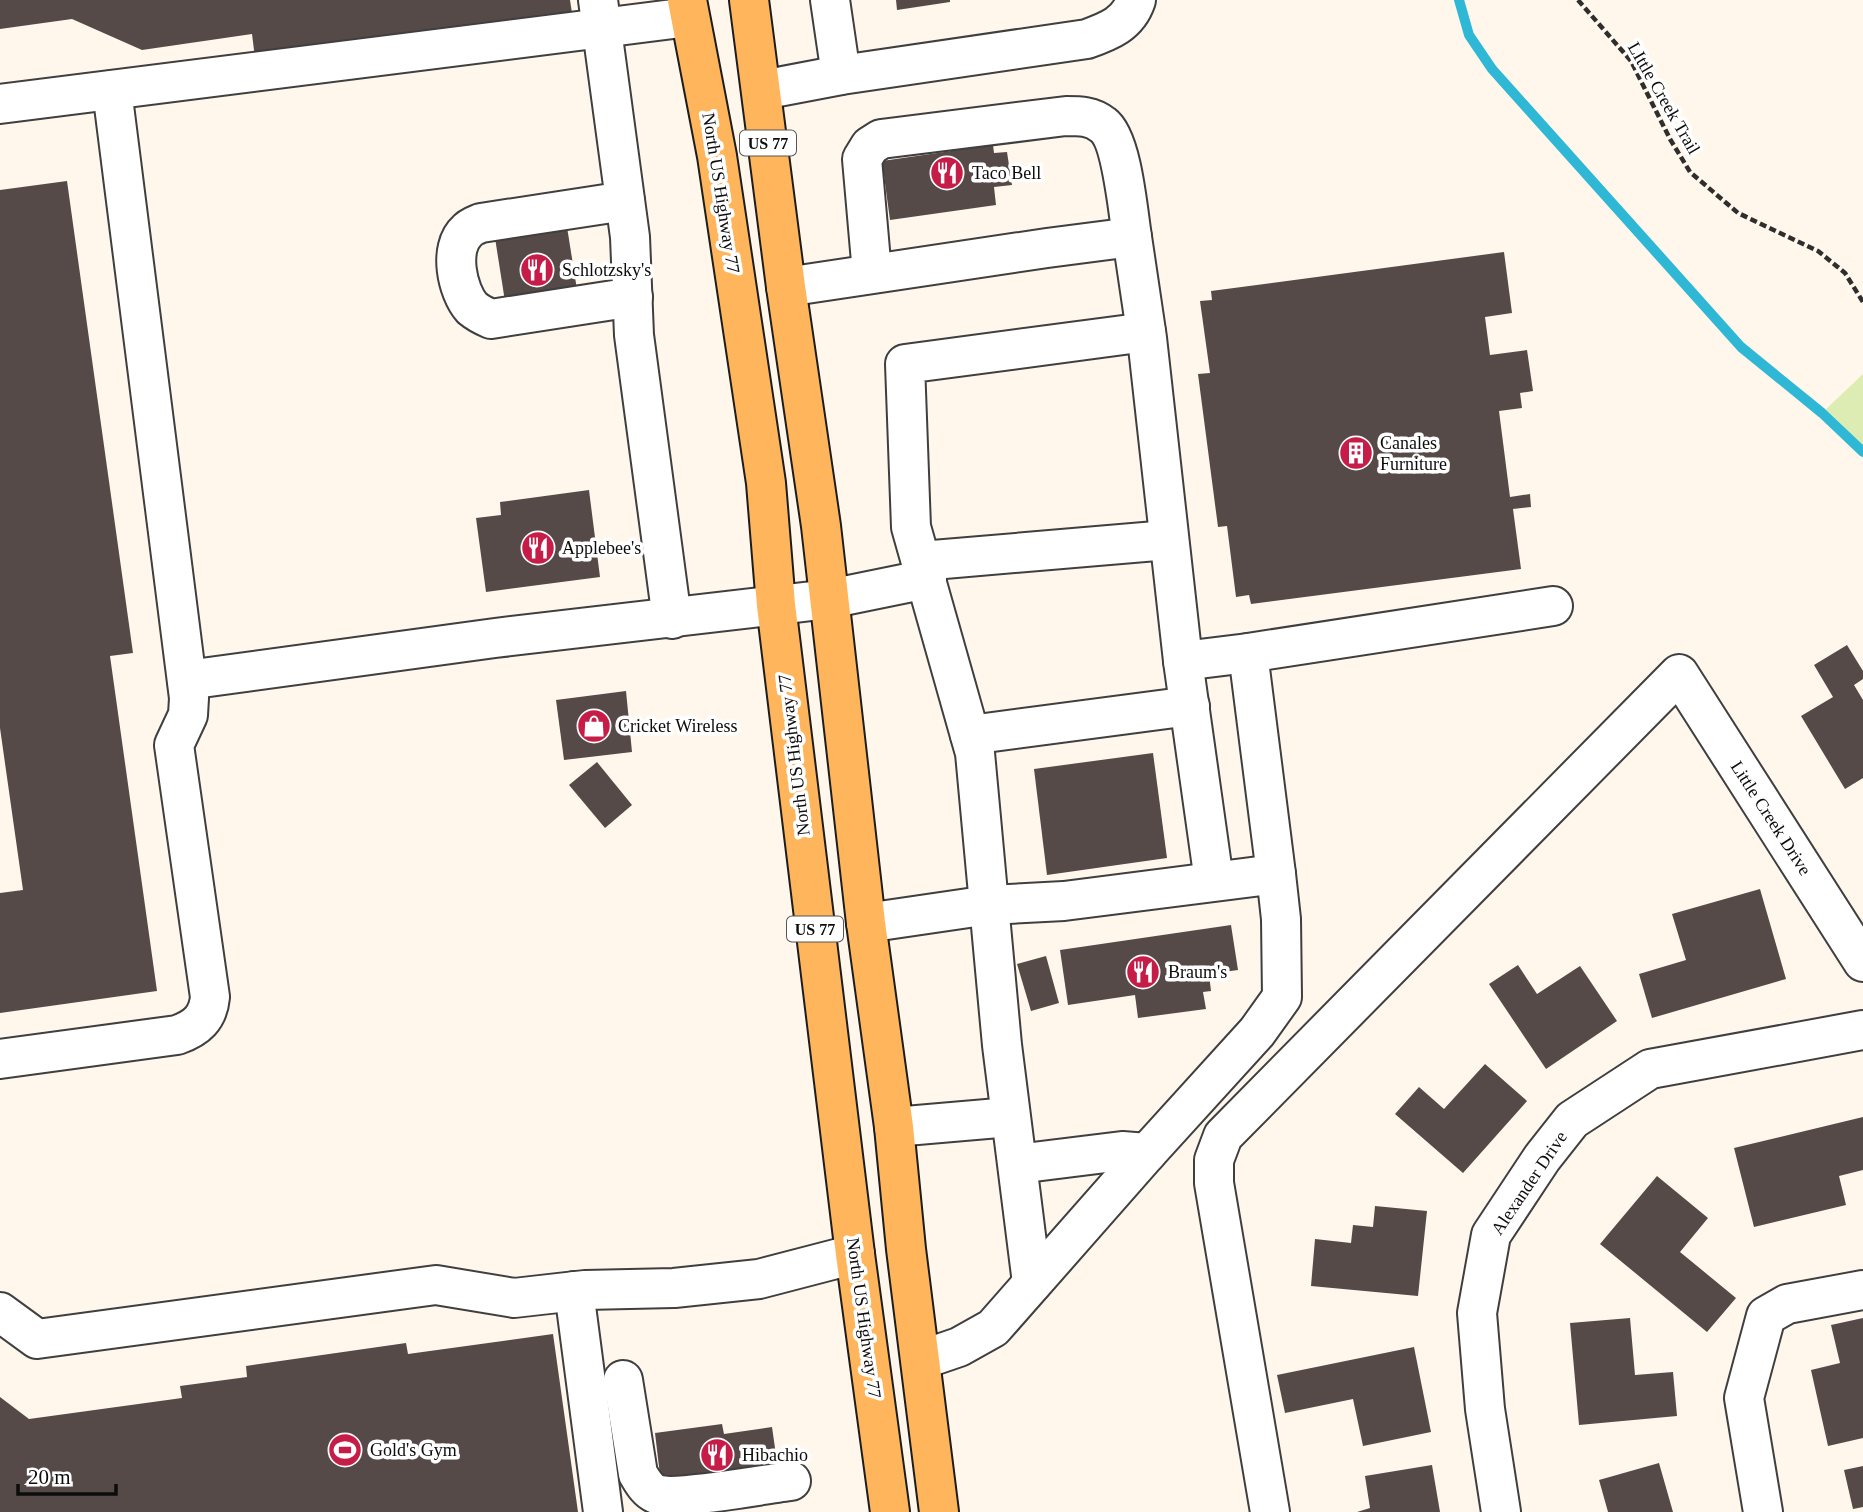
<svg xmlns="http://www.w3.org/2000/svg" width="1863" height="1512" viewBox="0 0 1863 1512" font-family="Georgia,serif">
<rect width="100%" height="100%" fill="#fff7ec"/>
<polygon fill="#dcecb3" points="1863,374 1863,452 1822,413"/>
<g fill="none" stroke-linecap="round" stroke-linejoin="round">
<polyline stroke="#2fb7d6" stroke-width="10" points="1459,0 1469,35 1492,69 1741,347 1822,413 1863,452"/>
</g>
<g fill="#564a48">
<polygon points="0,0 570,0 572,13 255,58 252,34 142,50 72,19 0,29"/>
<polygon points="896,0 950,0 950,2 897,10"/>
<polygon points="993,145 994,153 1007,152 1012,185 994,187 996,205 890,220 882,161"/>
<polygon points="67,181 133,653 110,656 157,991 0,1013 0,893 23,890 0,728 0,190"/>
<polygon points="567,227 579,302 507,314 495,238"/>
<polygon points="1504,252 1512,313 1485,317 1490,355 1527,350 1533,391 1520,393 1522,408 1499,411 1510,497 1530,494 1531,507 1513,509 1521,569 1251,604 1249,595 1236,597 1227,526 1218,527 1198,374 1210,373 1200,301 1212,300 1211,291"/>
<polygon points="589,490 600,577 486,592 476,518 501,515 500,502"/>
<polygon points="1847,645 1863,671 1863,679 1854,685 1863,700 1863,778 1845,789 1801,716 1833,697 1814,665"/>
<polygon points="626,691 632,752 564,760 556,700"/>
<polygon points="1153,753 1167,858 1047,875 1034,769"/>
<polygon points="597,762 632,805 605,828 569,785"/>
<polygon points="1760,889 1786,979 1652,1018 1639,974 1686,960 1672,914"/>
<polygon points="1231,925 1238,970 1209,974 1211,991 1203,992 1206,1009 1138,1018 1135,995 1068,1005 1060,950"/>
<polygon points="1046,956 1059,1003 1031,1011 1017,964"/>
<polygon points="1518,965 1537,994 1580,966 1617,1021 1546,1069 1489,984"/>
<polygon points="1485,1064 1527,1101 1463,1173 1395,1114 1419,1087 1444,1109"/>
<polygon points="1863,1117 1863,1170 1839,1176 1846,1205 1754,1227 1734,1148"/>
<polygon points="1657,1176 1708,1218 1680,1252 1736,1298 1707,1332 1600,1244"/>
<polygon points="1375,1206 1427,1211 1418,1296 1311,1286 1315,1239 1351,1243 1353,1225 1373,1227"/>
<polygon points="1630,1318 1635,1375 1673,1372 1677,1416 1579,1425 1570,1323"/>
<polygon points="1863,1318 1863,1438 1828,1446 1811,1370 1840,1363 1831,1325"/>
<polygon points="553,1334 578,1512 0,1512 0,1397 29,1419 182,1398 180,1386 247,1377 246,1366 406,1343 408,1354"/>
<polygon points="1414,1347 1431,1432 1363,1446 1353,1399 1285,1413 1277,1375"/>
<polygon points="722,1424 724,1434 772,1427 779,1476 662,1492 655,1433"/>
<polygon points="1659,1463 1673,1512 1608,1512 1599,1480"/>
<polygon points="1432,1465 1440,1512 1357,1512 1370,1508 1365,1476"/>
<polygon points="1863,1466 1863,1507 1853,1509 1844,1470"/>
</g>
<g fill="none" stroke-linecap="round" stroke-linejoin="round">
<g stroke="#3f3f3f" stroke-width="42">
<g id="minor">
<polyline points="598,0 630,237 634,335 672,619"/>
<polyline points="830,0 841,75"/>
<path d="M762,90L841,75L1087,39C1109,31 1128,24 1136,0"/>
<polyline points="0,104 689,17"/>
<path d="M625,201L481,223C476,225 470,227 467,231C448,248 457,291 472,308C478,313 484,316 491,319L633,297"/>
<path d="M872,273L862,159L870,146L881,139L1066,116C1080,116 1092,116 1103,125C1122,139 1128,212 1132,237"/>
<polyline points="786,287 1047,248 1132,237 1147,338 1183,661 1248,653"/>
<polyline points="921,561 1168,540"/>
<polyline points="1183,661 1214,881"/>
<polyline points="187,680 495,638 829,599 927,579"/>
<polyline points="970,735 1190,706"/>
<polyline points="866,923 989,905 1064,901 1276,874"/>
<path d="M0,1059L177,1035C197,1028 208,1018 210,997L174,745L188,715L189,698L112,90"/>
<polyline points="894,1127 1010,1117"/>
<polyline points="1018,1164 1122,1151 1147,1153"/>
<polyline points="1032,1283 1002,1045 975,753 911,527 905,364 1146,332"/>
<polyline points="574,1291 603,1512"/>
<polyline points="0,1312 37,1339 436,1285 514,1298 585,1290 674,1288 759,1279 855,1254"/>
<polyline points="921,1360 959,1347 993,1328 1147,1153 1257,1032 1282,997 1281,919 1276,874 1248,653 1553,606"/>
<path d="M623,1380L638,1474C643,1482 647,1490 656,1494C676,1501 765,1484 791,1481"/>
<polyline points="1270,1512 1214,1183 1214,1160 1223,1136 1679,674 1863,962"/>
<polyline points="1501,1512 1485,1409 1477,1313 1491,1235 1542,1158 1572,1120 1650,1069 1863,1030"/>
<polyline points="1763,1512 1744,1398 1766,1316 1787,1304 1863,1290"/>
</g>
</g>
<g stroke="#1d1d1d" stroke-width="42">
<g id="major">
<polyline points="687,0 717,156 766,483 776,605 855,1254 890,1512"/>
<polyline points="749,0 786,287 821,526 866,923 894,1127 906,1249 939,1512"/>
</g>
</g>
<polyline stroke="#2e2e2e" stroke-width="4.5" stroke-dasharray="7 3.5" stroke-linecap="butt" points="1578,0 1631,61 1670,139 1690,172 1738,213 1818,251 1845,273 1863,302"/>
<use href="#minor" stroke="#fff" stroke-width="38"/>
<use href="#major" stroke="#ffb55c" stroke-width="38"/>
</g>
<defs>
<g id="restaurant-disc" transform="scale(1.75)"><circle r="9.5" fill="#c51c48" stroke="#fff"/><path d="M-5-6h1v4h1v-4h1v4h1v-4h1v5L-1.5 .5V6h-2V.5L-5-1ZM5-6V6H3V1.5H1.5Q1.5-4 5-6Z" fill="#fff"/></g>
<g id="building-disc" transform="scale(1.75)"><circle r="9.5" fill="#c51c48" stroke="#fff"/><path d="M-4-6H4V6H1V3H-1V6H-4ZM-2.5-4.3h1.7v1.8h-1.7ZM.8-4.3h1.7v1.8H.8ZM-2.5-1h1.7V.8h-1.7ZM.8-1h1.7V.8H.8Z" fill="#fff"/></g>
<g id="shop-disc" transform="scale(1.75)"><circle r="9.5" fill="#c51c48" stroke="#fff"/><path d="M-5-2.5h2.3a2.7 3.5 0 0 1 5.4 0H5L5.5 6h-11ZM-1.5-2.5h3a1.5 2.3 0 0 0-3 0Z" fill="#fff"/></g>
<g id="stadium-disc" transform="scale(1.75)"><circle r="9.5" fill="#c51c48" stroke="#fff"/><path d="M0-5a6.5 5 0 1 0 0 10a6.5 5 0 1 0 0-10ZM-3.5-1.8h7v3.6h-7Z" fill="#fff"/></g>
</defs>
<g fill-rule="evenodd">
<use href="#restaurant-disc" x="947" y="173"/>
<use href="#restaurant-disc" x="537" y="270"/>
<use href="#building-disc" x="1356" y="453"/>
<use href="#restaurant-disc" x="538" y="548"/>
<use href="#shop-disc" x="594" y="726"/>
<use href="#restaurant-disc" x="1143" y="972"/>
<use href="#stadium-disc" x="345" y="1450"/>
<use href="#restaurant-disc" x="717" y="1455"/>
</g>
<g text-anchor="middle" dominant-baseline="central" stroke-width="7" stroke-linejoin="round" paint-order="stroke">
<g fill="#fff" stroke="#555" stroke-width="2">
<rect x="740" y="130.5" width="56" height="25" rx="5"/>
<rect x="787" y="916.5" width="56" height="25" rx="5"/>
</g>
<g font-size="16" font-weight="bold" fill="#0c0c0c">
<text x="768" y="143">US 77</text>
<text x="815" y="929">US 77</text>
</g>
<g font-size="18" fill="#0c0c0c" stroke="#fff">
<text transform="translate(1664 98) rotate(60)">LIttle Creek Trail</text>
<text transform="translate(721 193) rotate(81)">North US Highway 77</text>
<text transform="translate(794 755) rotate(-97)">North US Highway 77</text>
<text transform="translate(1771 818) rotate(57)">Little Creek Drive</text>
<text transform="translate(1529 1183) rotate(-56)">Alexander Drive</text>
<text transform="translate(864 1318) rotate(82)">North US Highway 77</text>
</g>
<g font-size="18" fill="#0c0c0c" stroke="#fff" text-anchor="start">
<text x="972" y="173">Taco Bell</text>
<text x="562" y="270">Schlotzsky's</text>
<text x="1380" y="443">Canales<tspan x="1380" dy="21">Furniture</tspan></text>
<text x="562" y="548">Applebee's</text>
<text x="618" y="726">Cricket Wireless</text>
<text x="1168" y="972">Braum's</text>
<text x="370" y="1450">Gold's Gym</text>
<text x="742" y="1455">Hibachio</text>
</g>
</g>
<path d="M18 1484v10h98v-10" fill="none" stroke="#0c0c0c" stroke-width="3.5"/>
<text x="28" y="1484" font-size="21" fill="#0c0c0c" stroke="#ffffff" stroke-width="5" paint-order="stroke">20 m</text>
</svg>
